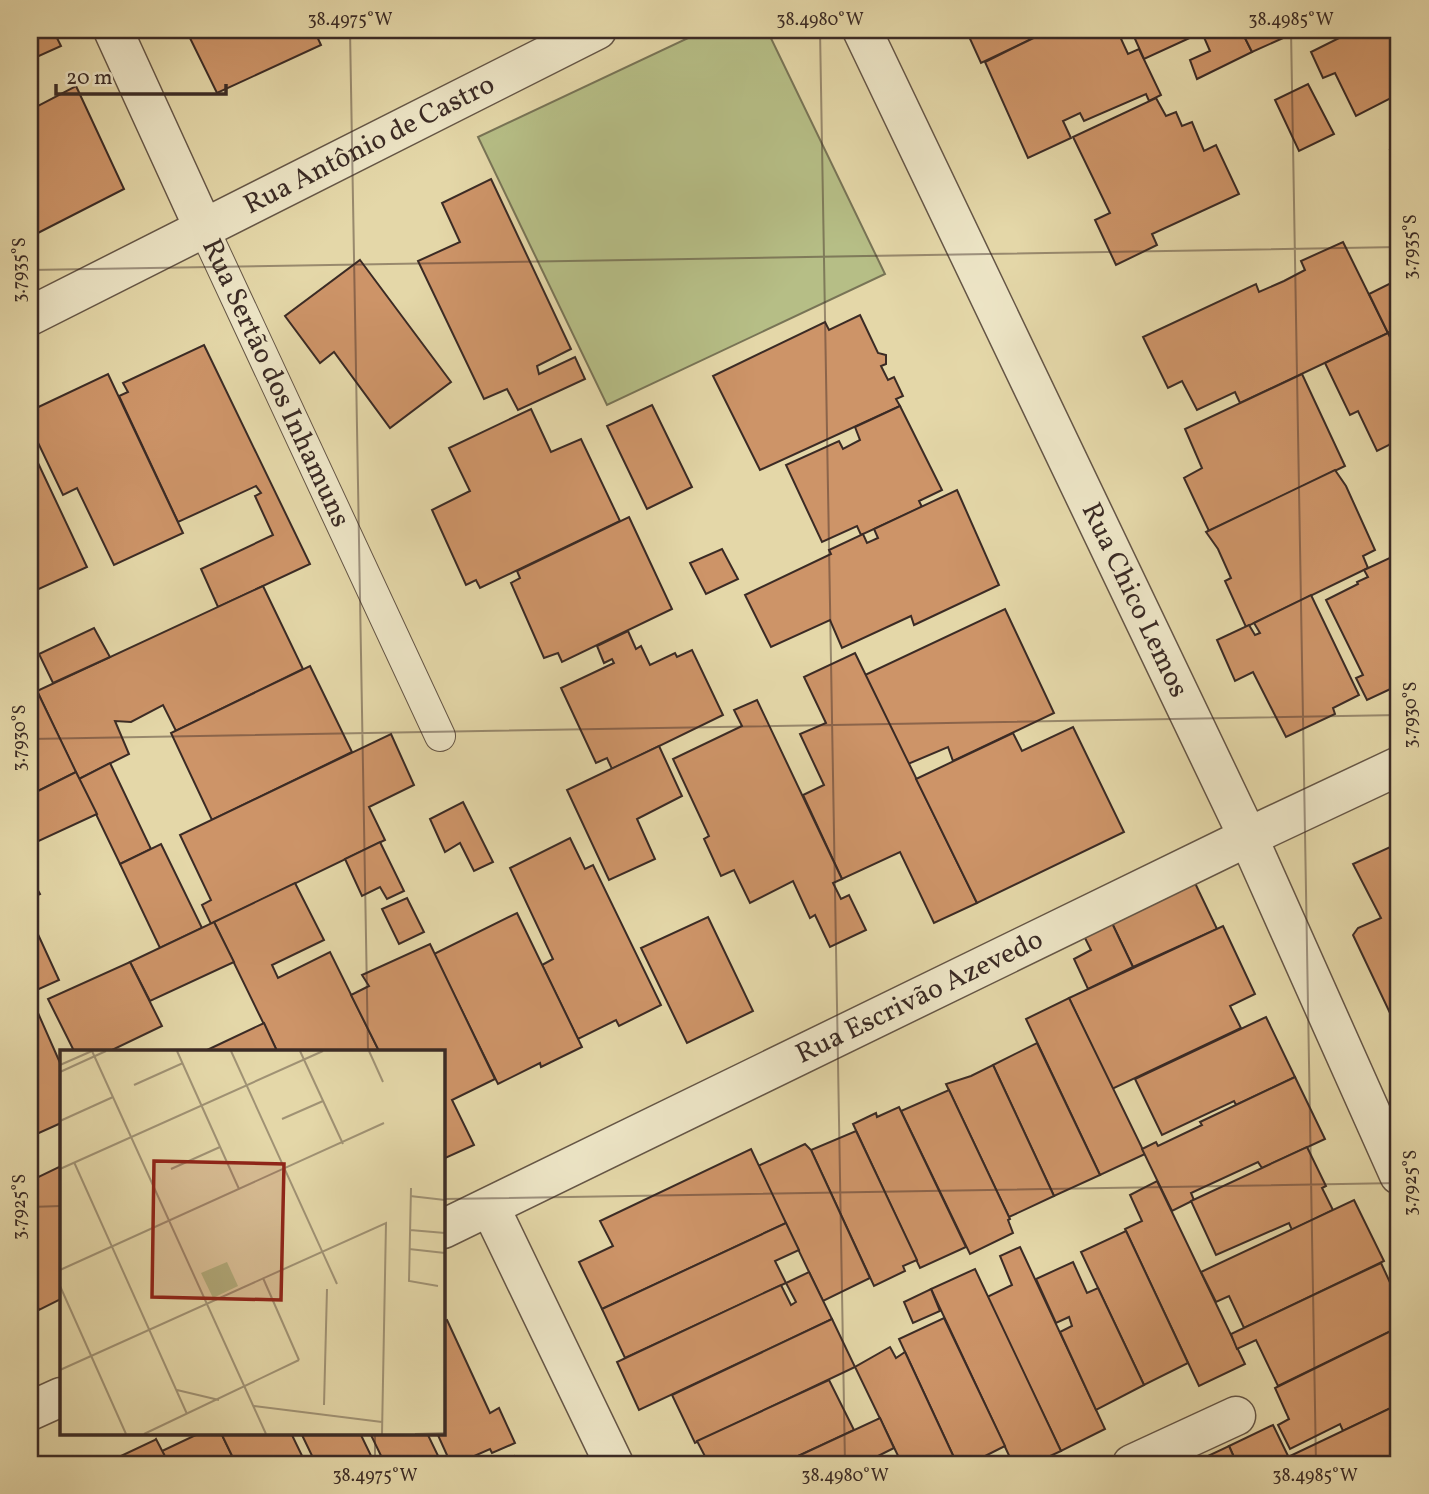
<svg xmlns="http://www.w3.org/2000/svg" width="1429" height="1494" viewBox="0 0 1429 1494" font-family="Vollkorn,serif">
<rect width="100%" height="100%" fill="#e4d7a8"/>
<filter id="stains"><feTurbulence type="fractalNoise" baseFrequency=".00286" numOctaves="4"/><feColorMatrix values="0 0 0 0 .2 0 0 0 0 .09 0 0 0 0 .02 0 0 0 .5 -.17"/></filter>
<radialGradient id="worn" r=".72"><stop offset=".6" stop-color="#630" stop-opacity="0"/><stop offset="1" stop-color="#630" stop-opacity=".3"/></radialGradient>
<polygon fill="#b6be86" stroke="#787456" stroke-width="2" points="705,30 767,30 885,274 607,405 478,137"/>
<g fill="#cd9468" stroke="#3b2b25" stroke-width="2">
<polygon points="30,30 53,30 61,46 30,60"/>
<polygon points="186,30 314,30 321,45 217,93"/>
<polygon points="966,30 1050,30 981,63"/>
<polygon points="1050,30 1117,30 1128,54 1139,49 1161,95 1149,101 1146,94 1084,121 1080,113 1063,121 1071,138 1028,158 985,62"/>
<polygon points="1131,30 1207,30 1144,59"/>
<polygon points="1213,30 1241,30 1252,52 1197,79 1190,60 1210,51 1203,35"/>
<polygon points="1241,30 1301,30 1252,52"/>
<polygon points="1355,30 1399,30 1399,94 1356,116 1335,73 1323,78 1311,52"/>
<polygon points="1308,84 1334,134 1299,151 1275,100"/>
<polygon points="76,86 124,189 30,237 30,110"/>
<polygon points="1156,98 1166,116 1176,112 1182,126 1192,122 1204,151 1216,145 1239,194 1152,234 1157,245 1116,265 1095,220 1110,213 1073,137"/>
<polygon points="1399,146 1399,166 1398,166 1390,150"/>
<polygon points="491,179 571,349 537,366 539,374 575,357 585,379 518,410 507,389 484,399 418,261 460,242 442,203"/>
<polygon points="1343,242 1388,333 1240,403 1235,392 1197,410 1182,381 1168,388 1143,337 1256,284 1259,292 1284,281 1305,270 1301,261"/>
<polygon points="360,260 451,382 390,428 334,352 320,363 285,316"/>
<polygon points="1399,279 1399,327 1388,333 1369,294"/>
<polygon points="860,315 878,353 886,355 886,364 881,366 888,380 894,377 903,396 896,399 900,406 760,470 713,376 825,322 829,330"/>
<polygon points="1399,327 1399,356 1388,333"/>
<polygon points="1388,333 1399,356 1399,440 1377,451 1358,411 1350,415 1325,363"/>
<polygon points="204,345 310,564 218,607 201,569 273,535 255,496 261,493 256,486 178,522 119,396 128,392 123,383"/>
<polygon points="108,374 183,533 114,565 77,488 63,495 30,426 30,411"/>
<polygon points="1302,374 1345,466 1209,531 1184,478 1202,468 1185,429"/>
<polygon points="652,405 692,487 647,509 607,426"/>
<polygon points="900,406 942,490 919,501 922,507 861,535 857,526 822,542 786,465 839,441 843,449 860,440 855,427"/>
<polygon points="531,409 551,452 581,439 620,521 480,588 476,580 466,585 432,510 470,491 449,448"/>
<polygon points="1399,440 1399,463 1390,444"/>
<polygon points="30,446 87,567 30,593"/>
<polygon points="1335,470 1346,486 1375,550 1363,556 1368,568 1246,627 1225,581 1231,578 1218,549 1206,532"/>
<polygon points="957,490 999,585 914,625 911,616 842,648 830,620 771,647 745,595 831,554 829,550 863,534 867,543 878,538 874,529"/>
<polygon points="629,517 672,609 562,662 558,653 544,658 511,583 520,578 517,571"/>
<polygon points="722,549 738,579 706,594 690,563"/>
<polygon points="1396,555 1399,562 1399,685 1367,700 1356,678 1363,675 1326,600 1358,584 1357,582 1368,577 1364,570"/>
<polygon points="263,586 303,669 176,731 163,705 131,722 115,721 129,754 79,779 37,691"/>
<polygon points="1311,595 1359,695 1333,708 1335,714 1286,737 1253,672 1235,681 1217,640 1249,625 1255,635 1260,633 1254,623"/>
<polygon points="1005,609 1054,713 953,761 948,747 908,764 865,675"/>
<polygon points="94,628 110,657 53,683 39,654"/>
<polygon points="628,631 636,649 641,646 650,665 675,653 677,657 692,650 723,715 612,769 607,758 596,763 561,688 614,663 612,659 604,663 597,646"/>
<polygon points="855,653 977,903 934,923 900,852 842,879 803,795 824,785 800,734 826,723 804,677"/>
<polygon points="310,666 352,752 212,820 171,733"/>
<polygon points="37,691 76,772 30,795 30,694"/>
<polygon points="757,700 842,879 833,883 841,899 849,895 866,930 830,947 815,915 810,918 793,881 750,903 734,870 721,876 704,839 709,836 673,759 742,726 734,710"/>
<polygon points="1073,727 1124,832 977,903 916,779 1013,733 1022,751"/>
<polygon points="391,734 414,785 369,807 385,840 211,924 202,905 211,900 180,835"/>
<polygon points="659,746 682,796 637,819 655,859 609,880 567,790"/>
<polygon points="110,763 151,849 120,864 79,779"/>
<polygon points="76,772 97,814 30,845 30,795"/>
<polygon points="463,802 493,862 474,871 460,843 445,852 430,819"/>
<polygon points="570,838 585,869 593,865 661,1005 619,1026 616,1020 578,1039 542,965 553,959 510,868"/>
<polygon points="380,842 404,891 387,899 380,887 362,896 345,859"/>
<polygon points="1399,843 1399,1032 1353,935 1358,928 1381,918 1353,864"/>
<polygon points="161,844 202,928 160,948 120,864"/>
<polygon points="33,881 40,894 30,899 30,882"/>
<polygon points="1194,881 1217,929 1133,967 1110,919"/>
<polygon points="295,883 324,940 272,965 278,978 330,952 379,1051 277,1051 214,922"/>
<polygon points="407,898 424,932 399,944 382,909"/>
<polygon points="517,913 582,1047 541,1067 540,1063 498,1084 434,954"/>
<polygon points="30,917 59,980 30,993"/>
<polygon points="708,917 753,1011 687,1043 641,948"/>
<polygon points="1110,919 1133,967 1088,989 1074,959 1091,950 1082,932"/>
<polygon points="214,922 234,962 150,1001 130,962"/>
<polygon points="1223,926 1255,994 1230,1006 1241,1028 1112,1089 1069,998"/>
<polygon points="430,944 495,1079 452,1100 474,1145 443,1159 443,1051 379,1051 351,995 369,986 362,975"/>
<polygon points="130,962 162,1026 110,1051 74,1051 48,999"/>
<polygon points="1069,998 1145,1154 1100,1175 1026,1019"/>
<polygon points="38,1013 61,1065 61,1123 30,1137 30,1016"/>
<polygon points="1266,1017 1295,1077 1236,1105 1234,1101 1162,1135 1135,1079"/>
<polygon points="264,1023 277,1051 205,1051"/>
<polygon points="1037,1043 1100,1175 1054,1196 993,1065"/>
<polygon points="993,1065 1054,1196 1009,1217 946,1084 971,1076"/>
<polygon points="1295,1077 1325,1139 1262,1168 1258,1162 1191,1193 1194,1200 1172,1211 1142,1149 1156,1142 1158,1146 1202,1125 1200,1122"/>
<polygon points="949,1090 1010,1219 1008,1220 1013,1233 970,1254 901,1111"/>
<polygon points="899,1107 966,1247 920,1268 853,1124 876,1113 877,1117"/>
<polygon points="856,1131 917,1260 903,1266 905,1271 874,1286 811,1150"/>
<polygon points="805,1144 811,1150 870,1278 823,1301 758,1166"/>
<polygon points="1307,1147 1326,1186 1322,1188 1333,1210 1292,1230 1289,1223 1216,1255 1191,1201"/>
<polygon points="751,1149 786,1223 602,1309 579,1262 613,1246 600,1221"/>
<polygon points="61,1166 61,1299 39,1310 30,1290 30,1191 32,1190 30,1181"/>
<polygon points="1157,1181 1245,1364 1199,1386 1125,1229 1142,1221 1130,1195"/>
<polygon points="1354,1200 1384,1261 1244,1328 1229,1296 1216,1302 1201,1272"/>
<polygon points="786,1223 799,1250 775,1261 786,1283 625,1358 602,1309"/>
<polygon points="1126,1231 1188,1363 1144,1385 1081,1252"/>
<polygon points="1020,1247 1105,1429 1061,1451 987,1297 1012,1285 1000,1256"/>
<polygon points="1073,1262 1087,1293 1098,1288 1144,1385 1096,1410 1060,1332 1072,1326 1069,1317 1056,1323 1036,1279"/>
<polygon points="1381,1263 1399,1302 1399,1327 1278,1386 1256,1340 1237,1349 1231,1334"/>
<polygon points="975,1269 1061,1451 1033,1464 1013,1464 931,1289"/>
<polygon points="809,1272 832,1319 639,1410 617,1362 781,1285 791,1305 796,1302 786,1283"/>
<polygon points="931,1289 940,1311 913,1323 904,1302"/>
<polygon points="944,1318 1005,1446 983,1457 985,1462 979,1464 957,1464 899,1339"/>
<polygon points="832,1319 855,1367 695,1443 672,1395"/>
<polygon points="447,1320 490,1413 499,1408 515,1443 492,1453 490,1449 456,1464 451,1464 437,1433 443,1433 443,1322"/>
<polygon points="1399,1327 1399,1404 1343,1431 1340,1424 1290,1449 1278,1425 1289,1419 1275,1388"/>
<polygon points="890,1347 896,1358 905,1352 957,1464 902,1464 855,1367"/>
<polygon points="829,1380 854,1430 781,1464 709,1464 697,1441"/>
<polygon points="1399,1404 1399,1464 1292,1464 1288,1457"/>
<polygon points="880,1418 894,1448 870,1460 872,1464 781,1464"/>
<polygon points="1273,1425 1292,1464 1237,1464 1229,1446"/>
<polygon points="200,1433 221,1433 236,1464 169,1464 162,1451"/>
<polygon points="221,1433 291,1433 306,1464 236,1464"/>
<polygon points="301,1433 360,1433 375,1464 316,1464"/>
<polygon points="370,1433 427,1433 442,1464 385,1464"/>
<polygon points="156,1439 169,1464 104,1464 155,1440"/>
<polygon points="1229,1446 1237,1464 1191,1464"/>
<polygon points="514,1456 518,1464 496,1464"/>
</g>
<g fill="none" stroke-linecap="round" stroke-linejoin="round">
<g stroke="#655646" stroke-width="32">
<g id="service">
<path id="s1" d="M204,229L440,736"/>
</g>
</g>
<g stroke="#655646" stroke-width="41">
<g id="minor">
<polyline points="113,30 204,229"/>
<path id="s2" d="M30,316L597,30"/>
<polyline points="490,1207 614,1464"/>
<path id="s3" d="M443,1229L1248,837L1399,766"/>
<polyline points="30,1411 61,1397"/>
<polyline points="1132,1464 1236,1416"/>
</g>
</g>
<g stroke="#655646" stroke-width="41">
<g id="tertiary">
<path id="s4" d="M862,30L1248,837L1399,1175"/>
</g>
</g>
<use href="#service" stroke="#ede5c6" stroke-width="30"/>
<use href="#minor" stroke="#ede5c6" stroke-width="38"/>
<use href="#tertiary" stroke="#ede5c6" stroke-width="38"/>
</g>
<path fill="none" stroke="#3b2b25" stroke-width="2" stroke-opacity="0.45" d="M350,30L368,1051M820,30L845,1464M1291,30L1316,1464M30,270L1399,247M30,739L1399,715M443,1199L1399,1183M30,1207L61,1206M375,1433V1464"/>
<g text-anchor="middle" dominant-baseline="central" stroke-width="5" stroke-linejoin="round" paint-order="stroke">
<g font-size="28" fill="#3b2b25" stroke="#ede5c6">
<text stroke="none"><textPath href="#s2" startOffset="380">Rua Antônio de Castro</textPath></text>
<text stroke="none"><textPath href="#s1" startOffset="170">Rua Sertão dos Inhamuns</textPath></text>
<text stroke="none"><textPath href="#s4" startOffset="632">Rua Chico Lemos</textPath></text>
<text stroke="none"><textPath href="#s3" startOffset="530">Rua Escrivão Azevedo</textPath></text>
</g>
</g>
<g transform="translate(60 1050)">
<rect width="385" height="385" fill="#e4d7a8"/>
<path d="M167,212L178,236L153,248L141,223Z" fill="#b6be86"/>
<path fill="none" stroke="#a09274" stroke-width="2" d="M32,1L206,384M117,1L179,139M171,1L277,234M240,1L283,94M309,1L323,32M0,15L32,1M0,22L46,1M74,35L123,13M222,69L263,51M0,71L53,47M14,112L127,364M0,119L263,1M111,119L160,97M351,138L349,231L378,236M350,146L385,150M350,180L385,183M349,199L385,203M0,220L324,73M203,228L239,310M0,236L66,384M0,320L326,173L322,384M117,340L159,350M264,355L267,239M194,356L322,372M84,384L239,310M355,384L385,383"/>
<path fill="#8f2418" fill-opacity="0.15" stroke="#8f2418" stroke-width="3.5" d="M94,111L224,114L221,250L92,247Z"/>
<rect width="385" height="385" fill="none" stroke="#3b2b25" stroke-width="3.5"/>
</g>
<rect width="1429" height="1494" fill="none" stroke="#e4d7a8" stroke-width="77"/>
<path d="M56 84v10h170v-10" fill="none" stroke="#3b2b25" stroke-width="3.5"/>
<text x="66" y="84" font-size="21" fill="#3b2b25" stroke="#ede5c6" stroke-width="5" paint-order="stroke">20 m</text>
<rect x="38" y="38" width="1352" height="1418" fill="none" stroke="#3b2b25" stroke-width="2.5"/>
<g font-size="18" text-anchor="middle" fill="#3b2b25">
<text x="350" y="25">38.4975°W</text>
<text x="820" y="25">38.4980°W</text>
<text x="1291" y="25">38.4985°W</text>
<text transform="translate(1410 247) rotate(-90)" y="6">3.7935°S</text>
<text transform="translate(19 270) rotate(-90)" y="6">3.7935°S</text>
<text transform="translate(1410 715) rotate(-90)" y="6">3.7930°S</text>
<text transform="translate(19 738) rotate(-90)" y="6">3.7930°S</text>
<text transform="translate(1410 1183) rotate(-90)" y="6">3.7925°S</text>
<text transform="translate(19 1207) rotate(-90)" y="6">3.7925°S</text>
<text x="375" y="1481">38.4975°W</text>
<text x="845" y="1481">38.4980°W</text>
<text x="1315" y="1481">38.4985°W</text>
</g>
<rect width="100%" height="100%" filter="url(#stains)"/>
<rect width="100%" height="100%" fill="url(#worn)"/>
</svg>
